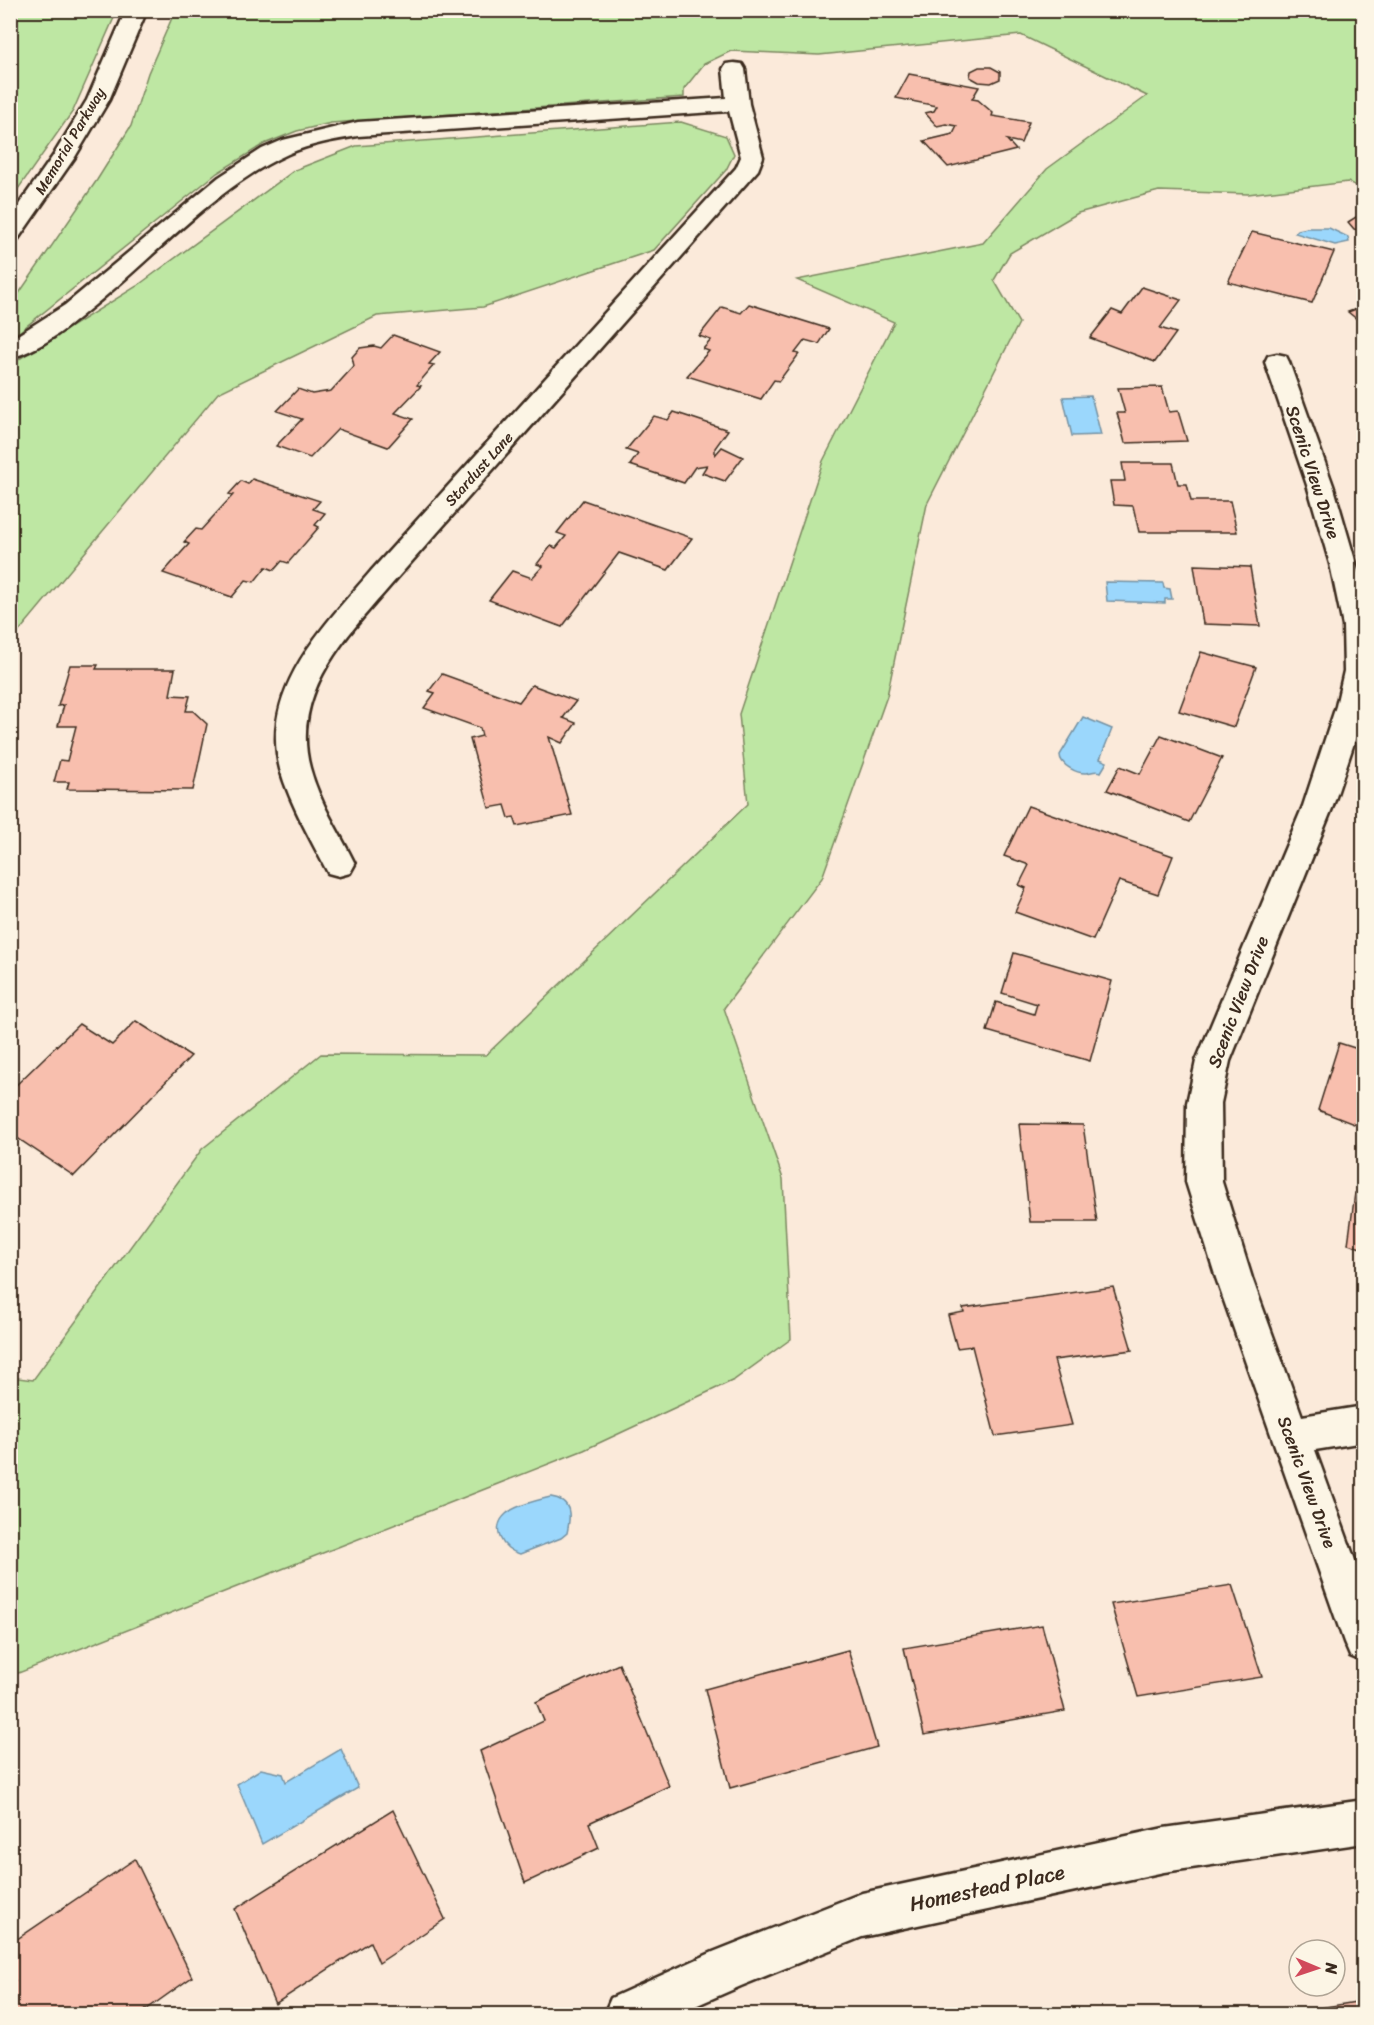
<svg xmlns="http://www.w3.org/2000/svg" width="1374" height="2025" viewBox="0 0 1374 2025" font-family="Sriracha,sans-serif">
<rect width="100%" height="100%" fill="#fbeada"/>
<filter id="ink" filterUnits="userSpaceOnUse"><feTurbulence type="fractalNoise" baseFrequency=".0167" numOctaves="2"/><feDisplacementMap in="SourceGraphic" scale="12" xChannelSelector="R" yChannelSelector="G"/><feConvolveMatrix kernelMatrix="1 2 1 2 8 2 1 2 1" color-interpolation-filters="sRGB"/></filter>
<g filter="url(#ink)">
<g fill="#bee7a3" stroke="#7c8860" stroke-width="1.5">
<polygon points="11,10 117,11 73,111 11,199"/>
<polygon points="175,11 1363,11 1363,189 1348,182 1248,194 1159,191 1078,213 1010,253 994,280 1019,323 927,504 887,696 822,878 724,1008 783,1179 791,1339 734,1380 584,1450 11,1676 11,1377 33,1380 202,1149 321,1054 486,1055 748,804 739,714 823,461 894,322 797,280 983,243 1047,169 1147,96 1021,35 819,55 731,51 704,64 684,89 684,97 331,123 297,131 264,144 217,173 19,332 11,334 11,305 97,180 131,126 148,73"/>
<polygon points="681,122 726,136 734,154 726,170 654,250 483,307 377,316 218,393 11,641 11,364 137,286 295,170 356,146"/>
</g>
<g fill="#9bd7fc" stroke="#7592a3" stroke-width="1.5">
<polygon points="1307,228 1329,228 1348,237 1349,242 1335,245 1295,233 1298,230"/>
<polygon points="1091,396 1101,435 1072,436 1063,397"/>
<polygon points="1105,582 1163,583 1164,588 1170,589 1172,599 1165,599 1165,603 1107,601"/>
<path d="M1083,717L1112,729L1100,759L1107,762L1101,772C1095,770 1093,772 1087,773C1077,774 1060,765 1060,755Z"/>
<path d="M551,1497C572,1500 571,1515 567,1533L561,1538L520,1554C502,1550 490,1528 506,1514C516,1505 538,1500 551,1497Z"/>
<polygon points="341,1749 358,1788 262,1844 237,1784 261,1769 283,1774 286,1782"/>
</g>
<g fill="#f8bfae" stroke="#3b2a1e" stroke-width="1.5">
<polygon points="979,67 991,67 1000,72 1000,79 991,83 979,82 970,77 971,71"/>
<polygon points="909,74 979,87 972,99 978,100 993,113 992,116 1029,122 1021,143 1007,140 1016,150 948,167 924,141 953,134 957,126 946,124 937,126 925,113 934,111 937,106 896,98"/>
<polygon points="1356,217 1364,218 1364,231 1354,229 1348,222"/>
<polygon points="1252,232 1334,252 1312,303 1228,282"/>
<polygon points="1142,287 1181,300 1160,328 1176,333 1155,362 1090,338 1112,310 1122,314"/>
<polygon points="749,304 829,329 819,344 805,340 795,353 799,354 779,381 774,380 761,399 687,376 709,351 703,349 711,340 699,336 722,307 741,313"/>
<polygon points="1364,306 1364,325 1348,312"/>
<polygon points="393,335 440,352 429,364 434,365 417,385 421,386 395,413 413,419 388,447 338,429 310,458 276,446 302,419 277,411 298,389 312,394 331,391 354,366 352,357 360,348 374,346 381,348"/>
<polygon points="1162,387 1169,412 1178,411 1187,441 1125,443 1117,413 1125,413 1118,388"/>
<polygon points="674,412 728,430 715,448 715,455 722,447 743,457 725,481 702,473 707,465 695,467 684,483 630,465 638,454 626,450 654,416 668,420"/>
<polygon points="1122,463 1173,463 1178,484 1187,484 1191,501 1230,501 1237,532 1139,532 1133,506 1114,505 1110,481 1125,481"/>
<polygon points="252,479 320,501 313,509 325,513 315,525 319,527 288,563 282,561 274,570 266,567 254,582 246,580 232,597 163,573 189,544 184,542 196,529 201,530 233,495 229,494 241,481 248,484"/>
<polygon points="583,500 692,538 668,570 619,553 562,627 489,600 512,571 532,578 543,566 537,564 551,546 556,548 566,536 557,533"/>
<polygon points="1194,565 1250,567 1260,626 1203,624"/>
<polygon points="1201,652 1256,667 1234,727 1179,711"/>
<polygon points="70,665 98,665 96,669 175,669 170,695 190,696 186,711 193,711 207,724 193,790 67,789 69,782 54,782 60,760 67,761 76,726 58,726 64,705 58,706"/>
<polygon points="442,674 519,702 532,685 576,701 563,718 576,723 562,743 549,737 572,815 517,826 514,817 509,818 505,805 489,808 470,739 482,736 480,728 424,708 435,693 429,691"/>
<polygon points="1161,735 1222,758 1189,822 1107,790 1120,766 1140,774"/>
<polygon points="1028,806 1173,856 1158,894 1119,881 1093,940 1015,912 1026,888 1019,885 1029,865 1004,856"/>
<polygon points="1014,953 1112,981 1090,1061 987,1031 996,1002 1034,1014 1037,1004 1002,993"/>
<polygon points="136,1021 191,1056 74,1176 10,1133 10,1091 79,1024 112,1045"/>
<polygon points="1361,1037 1364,1037 1364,1128 1318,1110 1339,1043 1358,1049"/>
<polygon points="1019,1124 1083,1125 1097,1222 1030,1222"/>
<polygon points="1355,1193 1364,1195 1364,1249 1348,1244"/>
<polygon points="1113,1287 1132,1350 1054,1360 1072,1425 995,1436 972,1346 957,1348 948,1315 964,1312 963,1308"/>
<polygon points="1232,1585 1262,1677 1138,1697 1111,1604"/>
<polygon points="1042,1625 1065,1711 924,1735 904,1648"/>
<polygon points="848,1650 877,1747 730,1788 705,1689"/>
<polygon points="619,1664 669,1786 589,1823 599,1848 525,1883 480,1751 544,1721 536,1702"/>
<polygon points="393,1810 445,1919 379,1963 370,1942 275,2004 235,1909"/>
<polygon points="135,1859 192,1977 140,2014 10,2014 10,1984 15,1981 10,1970 10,1944"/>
<polygon points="1364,2001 1364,2014 1283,2014 1356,2002"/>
</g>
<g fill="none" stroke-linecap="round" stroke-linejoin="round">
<g stroke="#3b2a1e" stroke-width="5">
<g id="minor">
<path d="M734,63L742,64L745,69L749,104L763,157L758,170L391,585C346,637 290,693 310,768C319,802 340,833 355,864L350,873L339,876L328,873C311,840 290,804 280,769C259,690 324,626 371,571L736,168L741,157L729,111L358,136C334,140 310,144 288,154C219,185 160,251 102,299C75,321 45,349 10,358V340L65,305L219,177L262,149L283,140L358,122L726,98L723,69L726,64Z"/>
<polygon points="1277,354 1286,356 1289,362 1334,488 1364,591 1364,713 1333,806 1230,1061 1221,1103 1222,1182 1252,1278 1302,1416 1364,1406 1364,1442 1315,1450 1364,1585 1364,1662 1350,1656 1344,1642 1216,1278 1186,1182 1187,1103 1196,1061 1303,806 1336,706 1344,671 1343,626 1330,564 1308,488 1265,362 1268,356"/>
<polygon points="1364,1800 1364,1843 1164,1872 862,1937 741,1986 677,2014 604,2014 611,1998 713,1952 862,1893 1164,1828"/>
</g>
</g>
<g stroke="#3b2a1e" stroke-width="5">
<polygon id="secondary" points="126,10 147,10 109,100 75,157 18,239 10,241 10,217 53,156 87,100"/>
</g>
<use href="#minor" fill="#fcf5e5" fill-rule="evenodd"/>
<use href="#secondary" fill="#fcf5e5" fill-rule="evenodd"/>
</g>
</g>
<g text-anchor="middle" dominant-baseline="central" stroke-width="4.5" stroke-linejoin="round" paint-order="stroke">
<g font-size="15" fill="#3b2a1e" stroke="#fcf5e5">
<text transform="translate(70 141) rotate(-59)">Memorial Parkway</text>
<text transform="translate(479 469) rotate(-48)">Stardust Lane</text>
</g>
<g font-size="18" fill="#3b2a1e" stroke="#fcf5e5">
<text transform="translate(1313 472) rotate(72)">Scenic View Drive</text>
<text transform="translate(1238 1002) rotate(-69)">Scenic View Drive</text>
<text transform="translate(1307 1482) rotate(70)">Scenic View Drive</text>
</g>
<g font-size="21" fill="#3b2a1e" stroke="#fcf5e5">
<text transform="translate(987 1888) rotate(-12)">Homestead Place</text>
</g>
</g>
<rect width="1374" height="2025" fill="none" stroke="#fcf5e5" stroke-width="36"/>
<rect x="18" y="18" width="1338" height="1989" fill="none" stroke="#3b2a1e" stroke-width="2" filter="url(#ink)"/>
<g transform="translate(1317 1968) rotate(92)"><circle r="28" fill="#fcf5e5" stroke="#afa495" stroke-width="1.5"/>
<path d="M0-4.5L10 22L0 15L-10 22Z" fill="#d1495b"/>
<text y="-9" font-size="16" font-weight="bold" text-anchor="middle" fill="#3b2a1e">N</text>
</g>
</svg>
